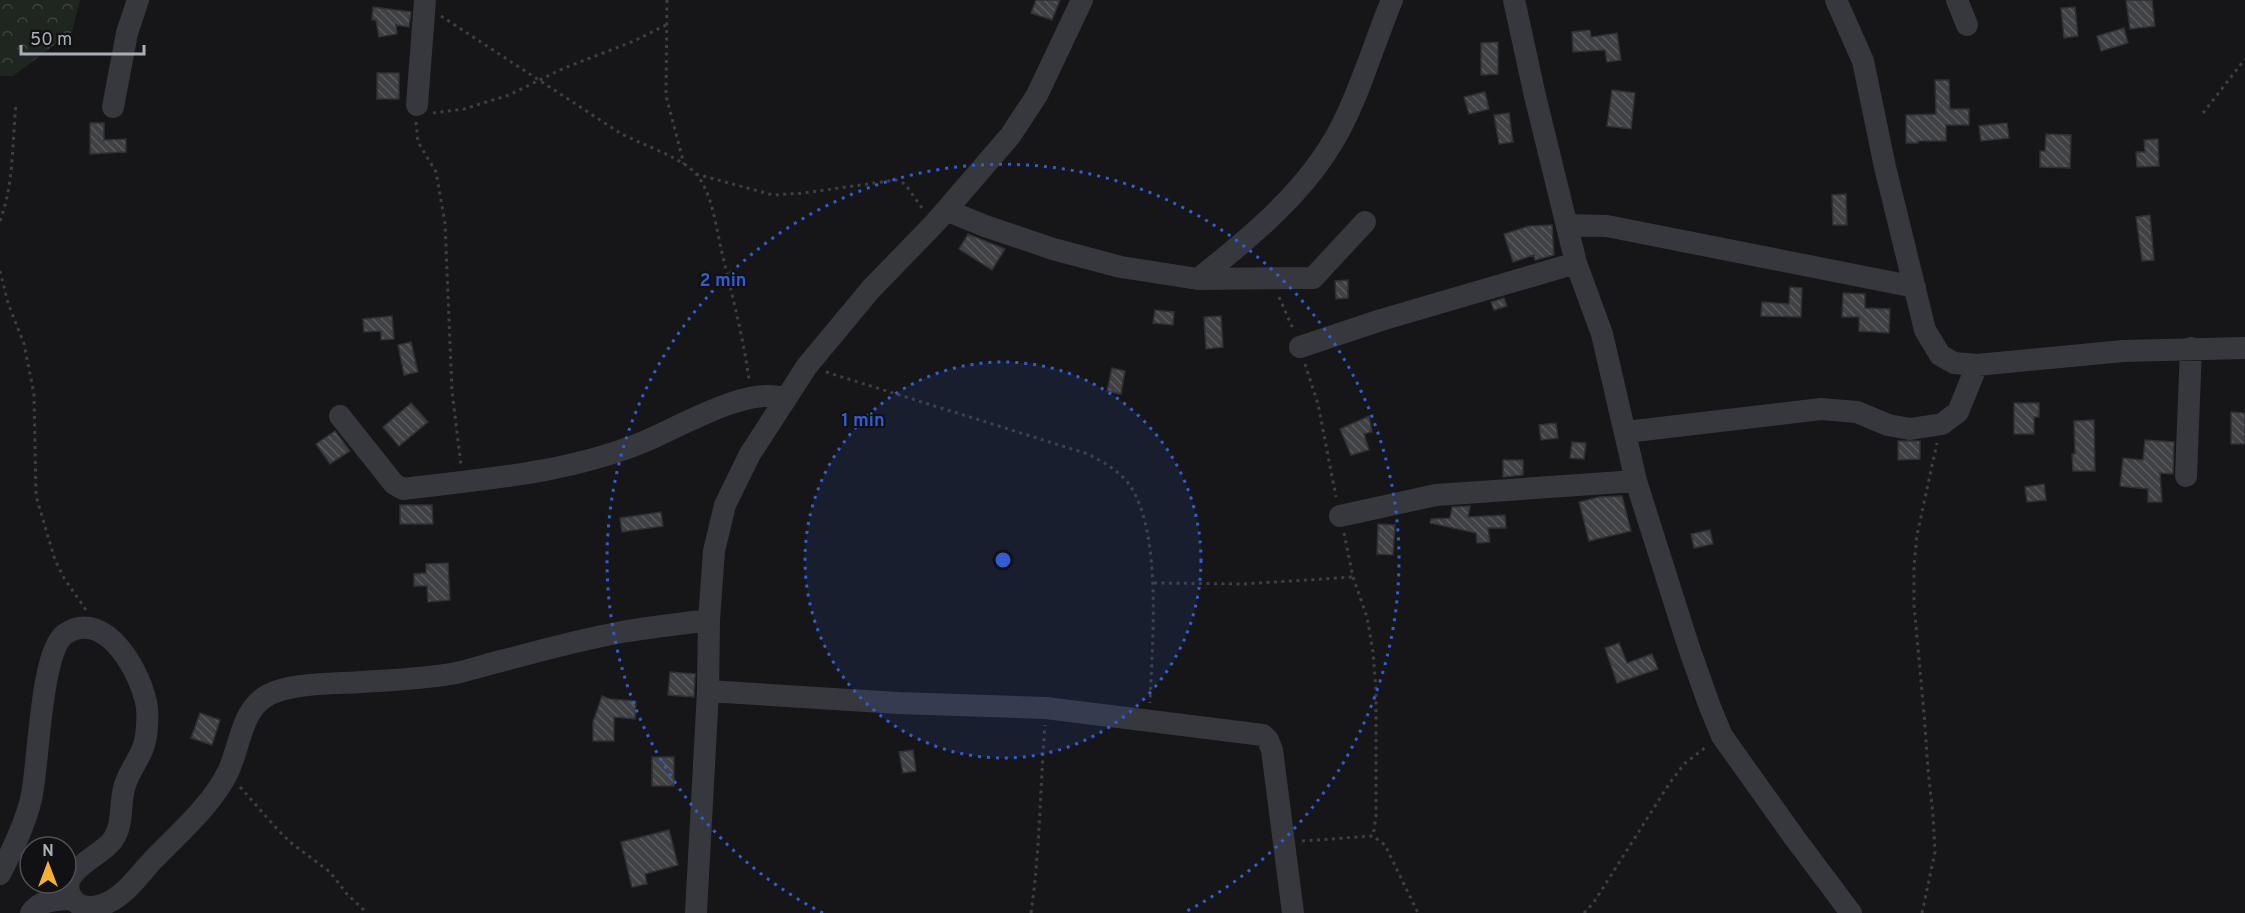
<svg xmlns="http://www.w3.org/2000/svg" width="2245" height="913" font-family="Overpass,sans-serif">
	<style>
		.forest { fill: url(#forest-crowns) }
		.building { fill: url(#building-back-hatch); stroke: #303034; stroke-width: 1.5 }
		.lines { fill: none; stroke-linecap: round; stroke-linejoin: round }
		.path { stroke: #3d3f44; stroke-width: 3; stroke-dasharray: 3 4.5; stroke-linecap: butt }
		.minor { stroke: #37383d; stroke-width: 22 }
		.ring { fill: none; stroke: #325cd3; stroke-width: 3; stroke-dasharray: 3 6 }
		.centre { fill: #325cd3; stroke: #111113; stroke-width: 3 }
		.ring-label { font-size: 18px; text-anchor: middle; font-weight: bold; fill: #325cd3; stroke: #111113; stroke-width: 4.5; stroke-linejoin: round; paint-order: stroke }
	</style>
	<defs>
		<pattern id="forest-crowns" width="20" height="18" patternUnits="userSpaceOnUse" patternTransform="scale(1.5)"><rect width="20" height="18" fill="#1e261f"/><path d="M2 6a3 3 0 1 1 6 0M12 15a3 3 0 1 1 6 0" fill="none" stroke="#3c433d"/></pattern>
		<pattern id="building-back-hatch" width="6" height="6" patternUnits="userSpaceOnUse" patternTransform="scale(1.5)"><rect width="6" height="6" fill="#404145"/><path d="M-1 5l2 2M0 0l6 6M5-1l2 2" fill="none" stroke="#595a5e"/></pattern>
	</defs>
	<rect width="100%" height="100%" fill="#161618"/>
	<path class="forest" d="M0 0H80L72 32 13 76H0Z"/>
	<path class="building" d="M1036 0H1060L1052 20 1031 13Z
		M2126 0H2152L2155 26 2130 29Z
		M373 7 411 12 409 27 396 25 397 34 379 37 376 20H372Z
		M2075 7 2078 36 2064 38 2061 8Z
		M2124 28 2128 43 2101 51 2097 36Z
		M1590 30 1591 37 1617 33 1621 60 1607 62 1605 50 1573 52 1572 32Z
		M1498 42V74L1481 75V43Z
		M377 73H399V99H377Z
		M1935 80H1949L1950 109H1969V125H1946V141H1918V143H1906V115L1936 114Z
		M1612 90 1635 93 1631 129 1607 126Z
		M1485 92 1489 109 1469 114 1464 97Z
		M1509 113 1513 142 1499 144 1494 115Z
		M90 123H104V140L126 139V152L90 154Z
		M2007 123 2009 138 1981 141 1979 126Z
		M2046 134 2071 135 2070 168 2040 167V151H2045Z
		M2158 139 2159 166 2137 167 2136 152H2145L2144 140Z
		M1846 194 1847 225H1833L1832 195Z
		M2150 215 2154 260 2142 261 2136 217Z
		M1552 225 1554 255 1535 260 1534 255 1513 262 1504 234 1529 226Z
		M968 234 1005 249 992 270 959 249Z
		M1348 280V298L1336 299 1335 281Z
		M1790 287 1802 288 1801 317 1761 316 1762 302 1789 304Z
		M1843 293 1865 294V308L1890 309 1889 333 1859 331V317H1842Z
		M1504 298 1507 306 1494 310 1491 302Z
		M1155 310 1174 312 1173 325 1153 323Z
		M392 316 394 339 381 340V331L364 332 363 319Z
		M1221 316 1223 347 1206 349 1204 317Z
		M411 342 418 372 404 375 398 345Z
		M1112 368 1125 371 1121 394 1107 391Z
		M411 403 428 422 399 446 383 427Z
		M2014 403H2039V417H2034V434H2014Z
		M2231 412 2245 413V444H2231Z
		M1369 416 1372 432 1364 434 1369 450 1351 455 1340 429Z
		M2094 420 2095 471H2073L2072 454H2075L2074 421Z
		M1556 423 1558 438 1541 440 1539 425Z
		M335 431 350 451 330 464 316 444Z
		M2145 440 2174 442 2173 474 2160 473 2162 502H2148V489L2120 486 2123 458 2143 460Z
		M1898 441H1920V459L1898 460Z
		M1572 442 1586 443 1584 459 1570 458Z
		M1503 460H1523V475L1503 477Z
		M2044 484 2046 500 2027 502 2025 487Z
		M1622 496 1631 531 1589 541 1579 502 1599 497Z
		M400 505H432L433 524H400Z
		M1470 506 1468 517 1505 515 1506 528H1488L1490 542 1477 543 1476 533 1430 523 1431 519 1450 518 1452 507Z
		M661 512 663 526 622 532 620 518Z
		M1378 524 1395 525 1393 555 1377 554Z
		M1710 530 1713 544 1694 548 1691 534Z
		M448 563 450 600 428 602 427 586H414V574L426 573V564Z
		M1619 643 1627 663 1652 654 1658 669 1617 683 1605 648Z
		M670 672 695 674 694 697 668 695Z
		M602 696 610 699 636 701 635 719 614 717V741H593V722Z
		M200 713 220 720 212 745 191 738Z
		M913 750 916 771 903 773 899 752Z
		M652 757H674V786H652Z
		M669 830 678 865 645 874 647 884 632 887 621 842Z"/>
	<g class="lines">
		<path class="path" d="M667 0 666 96 684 164
			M441 16 620 133C642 145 682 157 697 175 713 195 716 228 722 253 732 295 743 336 749 379
			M433 113 464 109 509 95 562 69 634 41 666 25
			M2203 113 2245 59
			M416 122 418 142 436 172 445 223 452 391 461 465
			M696 174 773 195 804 193 896 180 905 184 922 208
			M0 221C14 184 12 144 16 104
			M0 271 8 303 24 344 34 394 36 496 55 560 64 578 86 610
			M1279 297 1293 329
			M1305 364 1318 404 1336 497
			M826 372 1088 454C1103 462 1118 470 1129 484 1163 533 1152 644 1150 703
			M1344 533 1353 577 1367 617 1373 652 1376 690V816L1373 836
			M1154 583 1244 584 1353 577
			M240 787 278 830 290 842 330 872 347 894 367 913
			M1302 841 1373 836 1385 845 1418 913
			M1031 913C1040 851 1040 788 1045 725
			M1584 913 1594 902 1669 784 1684 764 1706 747
			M1922 913 1935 852 1933 815 1928 770 1924 713 1914 605V566L1917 535 1937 443"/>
		<path class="minor" d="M1514 0 1535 96 1576 263 1602 334 1636 481 1689 648 1710 707 1722 736 1794 837 1851 913
			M1836 0 1863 61 1885 167 1925 330 1940 355 1954 363 1977 365 2123 351 2245 348
			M1957 0 1967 25
			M417 105 425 0
			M113 107 127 33 138 0
			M946 210 985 226 1053 249 1121 267 1198 279 1313 278 1365 222
			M1568 225 1607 226 1915 287
			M1198 279C1251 237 1307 191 1339 131 1361 90 1374 43 1392 0
			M1300 347 1381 320 1576 263
			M340 416 394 484 403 489C485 479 571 473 648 440 681 426 752 384 785 399
			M1626 432 1821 409 1857 412 1888 425 1910 429 1942 424 1958 412 1977 365
			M2186 476 2191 348
			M1340 516 1436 495 1636 481
			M708 691 898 703 1046 708 1263 735 1268 740 1272 750 1293 913
			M0 874C12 851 25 825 31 799 39 766 40 652 65 634 106 606 143 676 147 708 148 720 147 737 143 748 138 761 129 772 125 785 119 802 124 822 114 838 104 856 54 871 72 898 76 904 83 907 90 907 95 907 104 905 109 902 127 893 140 874 153 860 179 833 211 806 228 772 239 749 241 715 262 699 284 682 334 684 362 682 393 680 425 679 456 673 474 669 491 663 509 659 546 649 584 639 622 632 651 627 680 624 709 620
			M31 913C40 899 58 900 73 899
			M696 913 708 691 709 620 714 551 725 505 750 454 807 366 871 289 935 223 1010 136 1037 95 1082 0"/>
	</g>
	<circle cx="1003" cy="560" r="198" fill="#325cd3" fill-opacity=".12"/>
	<g class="ring">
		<circle cx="1003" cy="560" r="198"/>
		<path d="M823 913A396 396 0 1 1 1183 913"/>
	</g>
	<circle cx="1003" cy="560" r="9" class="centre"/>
	<g class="ring-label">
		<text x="723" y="286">2 min</text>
		<text x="863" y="426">1 min</text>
	</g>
	<g transform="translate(48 865)"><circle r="28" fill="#111113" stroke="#4d4f55" stroke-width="1.5"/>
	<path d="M0-4.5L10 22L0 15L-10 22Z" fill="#f2b134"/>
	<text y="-9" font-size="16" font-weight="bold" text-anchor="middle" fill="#a8adb8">N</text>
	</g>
	<path d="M21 45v9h123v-9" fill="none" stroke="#a8adb8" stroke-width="3"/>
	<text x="30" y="45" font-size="18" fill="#a8adb8" stroke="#111113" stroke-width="4.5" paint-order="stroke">50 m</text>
</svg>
